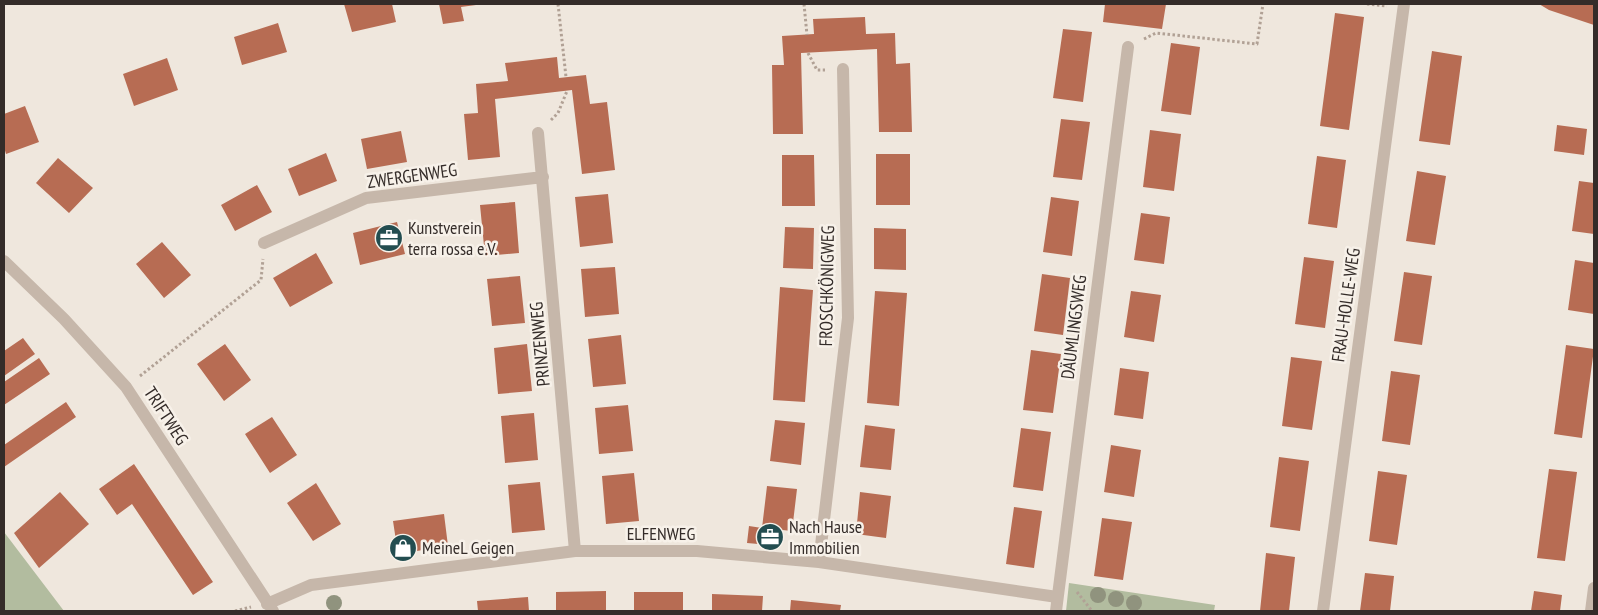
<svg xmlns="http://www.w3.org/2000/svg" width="1598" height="615" font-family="'PT Sans Narrow',sans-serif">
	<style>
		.green { fill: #b2bc9f }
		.building { fill: #b76c53 }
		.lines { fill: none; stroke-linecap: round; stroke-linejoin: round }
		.path { stroke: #b1a195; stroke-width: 3; stroke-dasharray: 2.5 2.5; stroke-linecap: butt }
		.minor { stroke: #c6b7aa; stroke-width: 12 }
		.tree { fill: #90937e }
		.labels { text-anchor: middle; stroke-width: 5; stroke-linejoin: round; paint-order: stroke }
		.street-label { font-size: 18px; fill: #342c29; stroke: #f7f1e9 }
		.poi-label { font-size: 18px; fill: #342c29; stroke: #f7f1e9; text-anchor: start }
	</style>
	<rect width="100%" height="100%" fill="#efe7dd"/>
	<path class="green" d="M4 532 64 611H4Z
		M1069 583 1215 605 1214 611H1066Z"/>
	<path class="building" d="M344 4H392L396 22 352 32Z
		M439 4H476V5L461 7 464 21 443 24Z
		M1105 4H1166L1162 29 1103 22Z
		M1539 4H1594V25L1549 10Z
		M1335 13 1364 17 1349 130 1320 126Z
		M865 17 866 34 895 33 896 64 910 63 912 132H879L877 49 801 53 803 134H773L772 65H784L782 36 814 34 813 19Z
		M278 23 287 52 242 65 234 37Z
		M1063 29 1092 32 1083 102 1053 98Z
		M1171 43 1200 47 1191 115 1161 111Z
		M1432 51 1462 56 1450 145 1419 141Z
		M557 57 559 78 586 75 590 104 607 102 615 170 582 174 572 90 495 99 500 157 468 160 464 114 478 113 476 84 508 81 505 63Z
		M167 58 178 90 134 106 123 74Z
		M25 106 39 142 6 154 4 147V114Z
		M1061 119 1090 122 1082 180 1053 177Z
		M1557 125 1587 129 1584 155 1554 151Z
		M1150 130 1181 134 1174 191 1143 187Z
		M401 131 407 162 367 169 361 139Z
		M326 153 337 181 299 196 288 169Z
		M876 154H910V205H876Z
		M782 155H814L815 206H782Z
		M1317 156 1346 160 1337 228 1308 224Z
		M58 158 93 188 69 213 36 183Z
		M1417 171 1446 176 1435 245 1406 241Z
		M1579 181 1594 183V234L1572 231Z
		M257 185 272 212 235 231 221 205Z
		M608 194 613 243 580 247 575 197Z
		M1051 197 1079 201 1072 256 1043 252Z
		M515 202 519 253 485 256 480 205Z
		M1141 213 1170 217 1164 264 1134 260Z
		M397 222 405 254 360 265 353 233Z
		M785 227 814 228 813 269 783 268Z
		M874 228 906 229V270L874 269Z
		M162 242 191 275 164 298 136 264Z
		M316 253 333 283 290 307 273 278Z
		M1304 257 1334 261 1325 328 1295 324Z
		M1575 260 1594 263V314L1568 310Z
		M615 267 619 314 585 317 581 269Z
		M1404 272 1432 276 1422 345 1394 341Z
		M1042 274 1070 278 1063 335 1034 331Z
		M520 276 525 323 492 326 487 279Z
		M780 287 813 290 805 402 773 400Z
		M875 291 907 293 899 406 867 403Z
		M1131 291 1161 295 1154 342 1124 337Z
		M621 335 626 384 593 387 588 339Z
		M23 338 35 354 4 376V351Z
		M225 344 251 380 224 401 197 364Z
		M527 344 532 391 498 394 494 348Z
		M1566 345 1594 349 1582 438 1554 434Z
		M1031 350 1061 354 1053 413 1023 410Z
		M1291 357 1322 361 1312 430 1282 426Z
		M39 358 50 374 4 405V382Z
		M1120 368 1149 372 1143 419 1114 415Z
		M1391 371 1420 375 1410 445 1382 441Z
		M66 402 76 417 4 467V445Z
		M628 405 633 451 599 454 595 408Z
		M534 413 538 460 505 463 501 416Z
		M272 417 297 455 270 473 245 434Z
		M775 420 805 423 801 465 770 461Z
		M865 425 895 429 891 470 860 467Z
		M1021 428 1051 432 1043 491 1013 487Z
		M1111 445 1141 450 1134 497 1104 492Z
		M1279 457 1309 461 1300 531 1270 527Z
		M134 464 213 582 193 595 132 504 117 515 99 489Z
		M1549 469 1577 472 1565 561 1537 558Z
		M1378 471 1407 475 1397 545 1369 541Z
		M634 473 639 521 606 524 602 476Z
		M540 482 545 530 512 533 508 485Z
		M316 483 341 524 313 541 287 503Z
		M767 486 797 489 792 531 773 529 771 545 747 543 749 526 762 528Z
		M60 492 89 524 39 568 14 533Z
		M860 492 891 496 886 538 856 534Z
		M1014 507 1042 511 1034 568 1006 564Z
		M444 514 448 546 398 554 393 521Z
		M1102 518 1132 522 1123 580 1094 576Z
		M1266 553 1295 557 1289 611H1260Z
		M1365 573 1394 576 1390 611H1360Z
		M606 591V611H556V592Z
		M1534 591 1562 595 1560 611H1531Z
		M634 592H683V611H634Z
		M712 594 763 596 762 611H712Z
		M528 597 529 611H478L477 601Z
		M791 600 841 605 840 611H790Z"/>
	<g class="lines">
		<path class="path" d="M558 4 566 77
			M804 4 807 35
			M1367 4 1387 6
			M1144 39 1156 33 1257 44 1263 4
			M808 53 817 70H825
			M551 120 558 113 567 91
			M140 376 261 280 263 259
			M1077 592 1092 611
			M235 611 251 607"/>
		<path class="minor" d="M538 133 575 551
			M264 243 366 198 543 177
			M4 261 64 319 126 387 273 611
			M819 562 848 318 843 69
			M267 604 311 585 575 551H697L819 562 1057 597
			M1056 611 1128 47
			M1323 611 1404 4
			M1591 611 1594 588"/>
	</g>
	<g class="tree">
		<circle cx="1098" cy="595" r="8"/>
		<circle cx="1116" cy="599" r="8"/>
		<circle cx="334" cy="603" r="8"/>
		<circle cx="1134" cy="603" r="8"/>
	</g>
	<defs>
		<g id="office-disc" transform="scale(1.4375)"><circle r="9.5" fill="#234d50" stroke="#f7f1e9"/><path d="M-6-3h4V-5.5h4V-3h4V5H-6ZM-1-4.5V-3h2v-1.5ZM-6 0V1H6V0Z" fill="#fff"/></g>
		<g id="shop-disc" transform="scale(1.4375)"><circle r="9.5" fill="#234d50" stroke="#f7f1e9"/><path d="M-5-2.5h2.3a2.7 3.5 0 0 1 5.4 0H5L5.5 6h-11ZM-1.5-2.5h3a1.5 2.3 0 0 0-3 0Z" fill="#fff"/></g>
	</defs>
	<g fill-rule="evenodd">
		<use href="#office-disc" x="389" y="238"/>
		<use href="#office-disc" x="770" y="537"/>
		<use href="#shop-disc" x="403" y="548"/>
	</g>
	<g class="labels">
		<g class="street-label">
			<text transform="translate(412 176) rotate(-8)" y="6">ZWERGENWEG</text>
			<text transform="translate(827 286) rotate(-89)" y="6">FROSCHKÖNIGWEG</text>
			<text transform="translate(1346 305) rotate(-82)" y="6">FRAU-HOLLE-WEG</text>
			<text transform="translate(1074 327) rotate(-83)" y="6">DÄUMLINGSWEG</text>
			<text transform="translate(540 344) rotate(-95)" y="6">PRINZENWEG</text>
			<text transform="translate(166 416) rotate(57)" y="6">TRIFTWEG</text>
			<text x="661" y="540">ELFENWEG</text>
		</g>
		<g class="poi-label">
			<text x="408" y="234">Kunstverein<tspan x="408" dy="21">terra rossa e.V.</tspan></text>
			<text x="789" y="533">Nach Hause<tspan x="789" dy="21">Immobilien</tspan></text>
			<text x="422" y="554">MeineL Geigen</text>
		</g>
	</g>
	<rect width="1598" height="615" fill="none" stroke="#342c29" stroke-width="10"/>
</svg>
